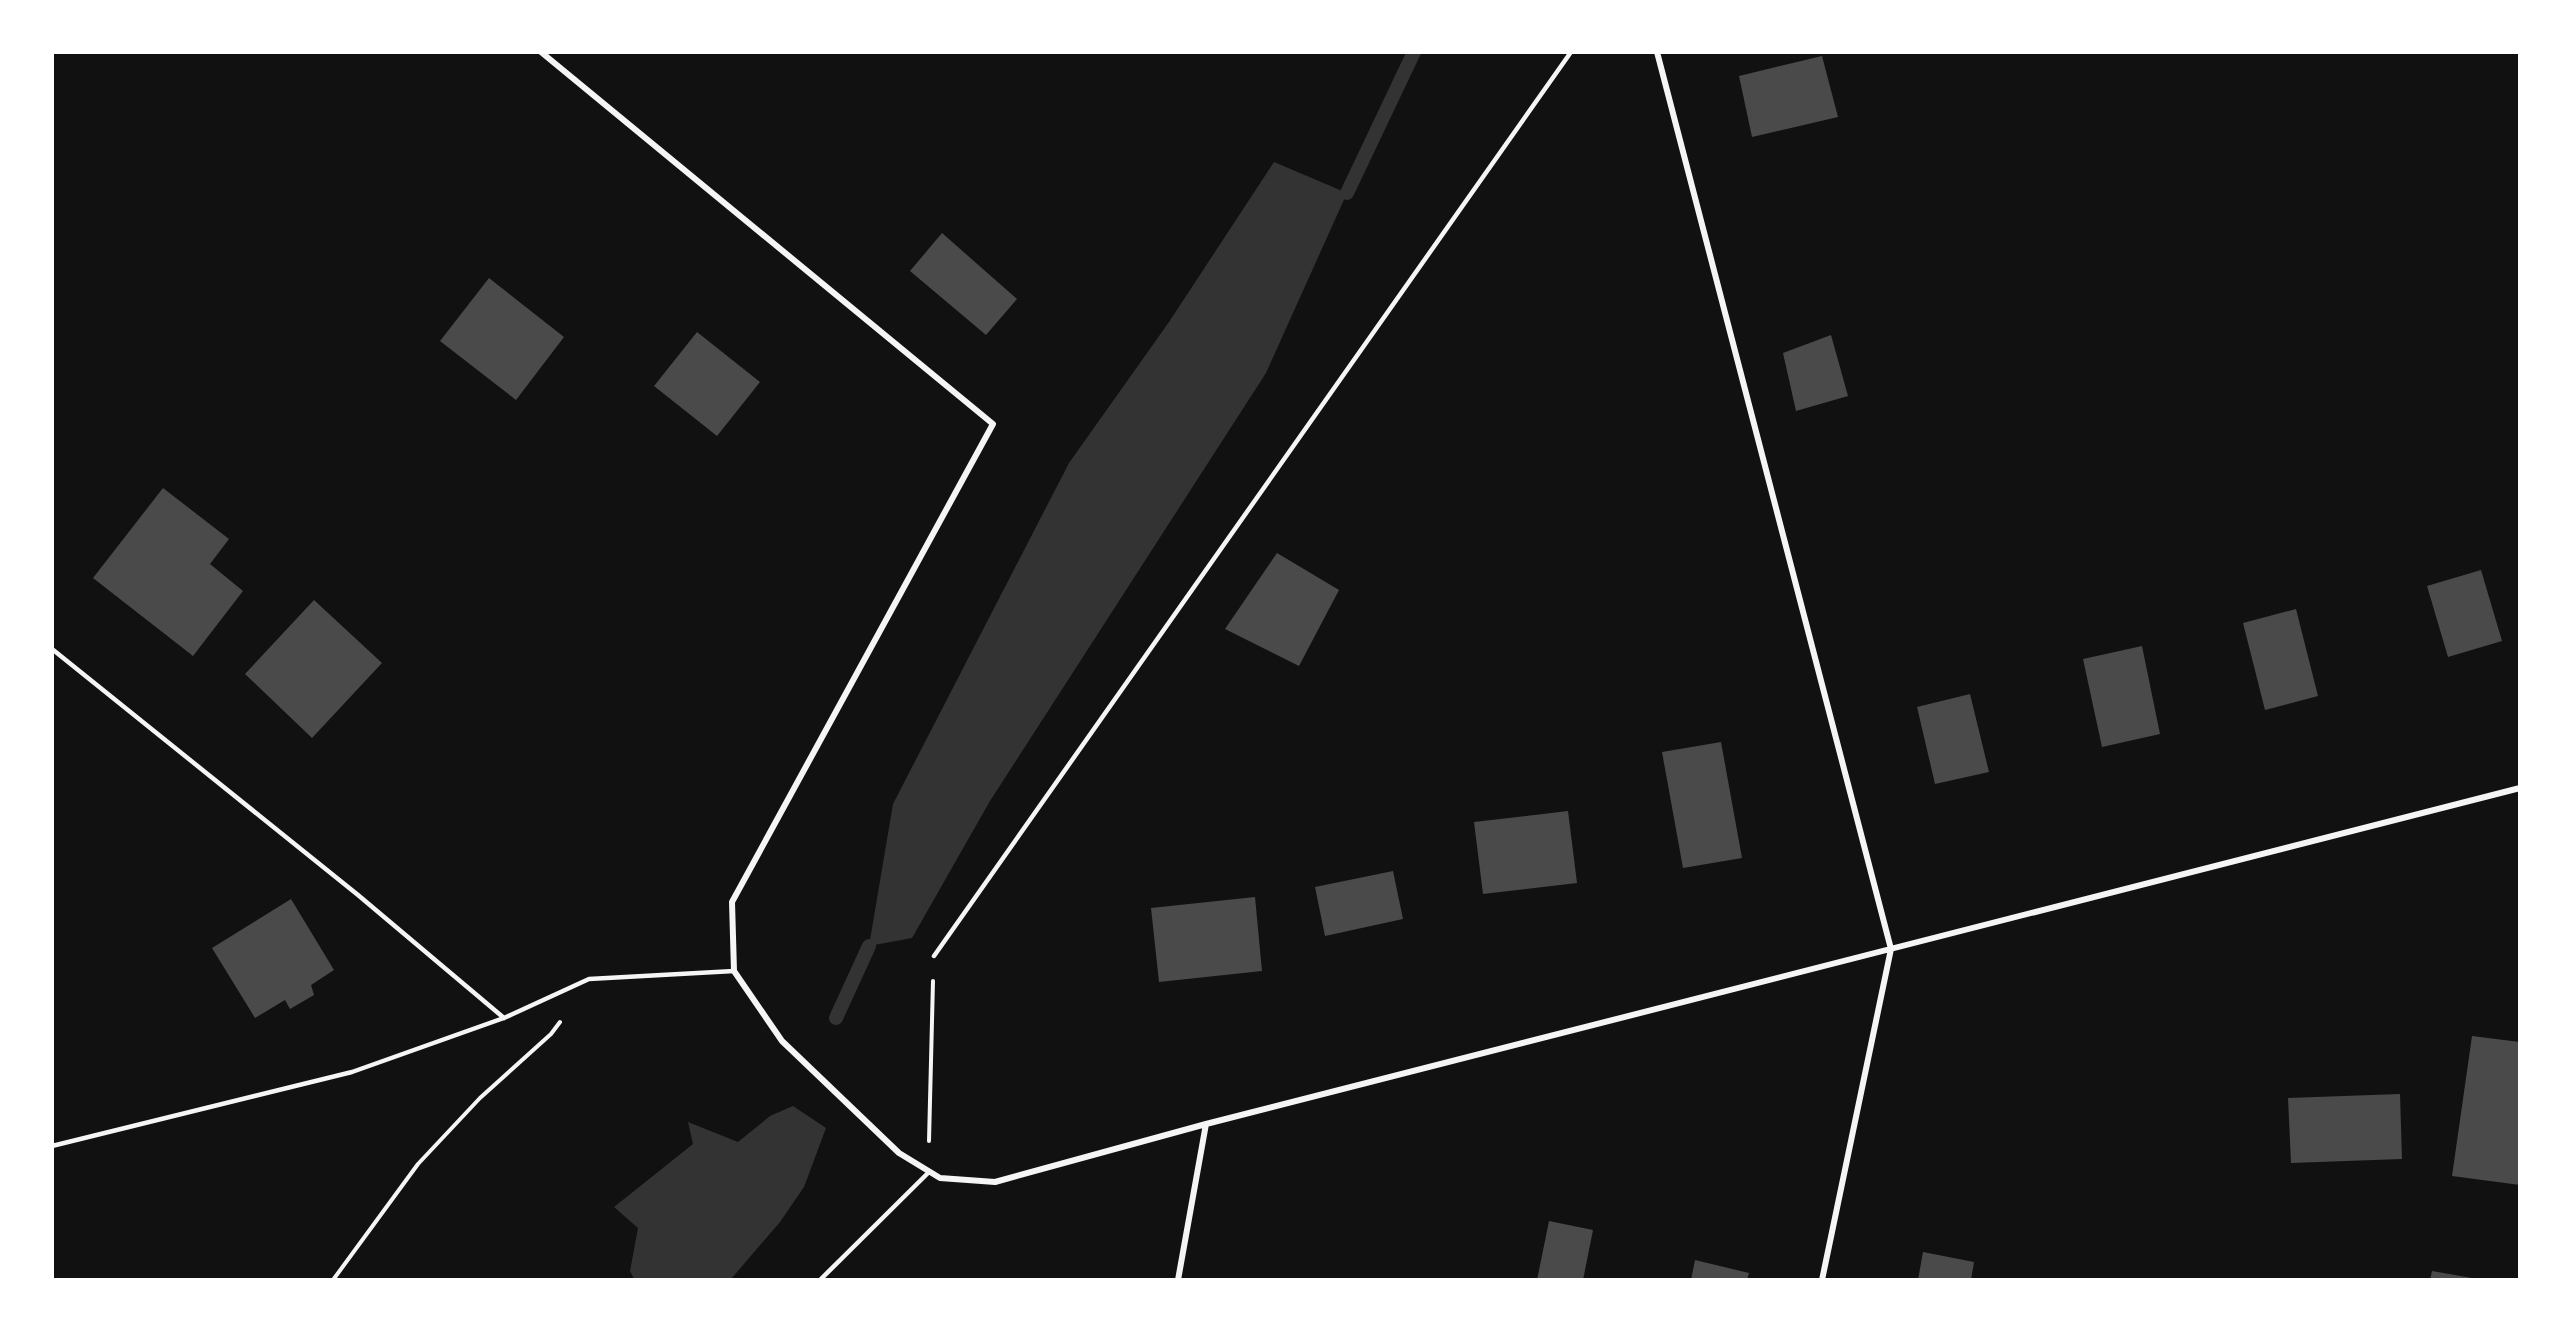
<svg xmlns="http://www.w3.org/2000/svg" width="2572" height="1332" font-family="Roboto,sans-serif">
	<style>
		.water { fill: #333 }
		.lines { fill: none; stroke-linecap: round; stroke-linejoin: round }
		.stream { stroke: #333; stroke-width: 14 }
		.building { fill: #4a4a4a }
		.path { stroke: #f5f5f5; stroke-width: 4 }
		.service { stroke: #f5f5f5; stroke-width: 4.5 }
		.minor { stroke: #f5f5f5; stroke-width: 6 }
	</style>
	<rect width="100%" height="100%" fill="#111"/>
	<path class="water" d="M1274 162 1347 193 1266 373 990 801 912 938 869 946 893 804 1069 463 1169 322Z
		M793 1106 826 1128 804 1187 780 1222 731 1279H634L630 1271 638 1228 614 1207 693 1144 688 1122 738 1142 770 1116Z"/>
	<g class="lines">
		<path class="stream" d="M1347 193 1414 52
			M836 1018 869 946"/>
	</g>
	<path class="building" d="M1822 56 1838 117 1752 137 1739 76Z
		M942 233 1017 299 986 335 910 271Z
		M489 278 564 337 516 400 440 341Z
		M697 332 760 382 717 436 654 386Z
		M1831 335 1848 396 1796 411 1783 353Z
		M163 488 229 539 210 564 243 591 193 656 93 578Z
		M1277 553 1339 590 1299 666 1225 629Z
		M2481 570 2502 641 2448 657 2427 586Z
		M314 600 382 663 312 738 245 674Z
		M2296 609 2318 696 2265 710 2243 623Z
		M2142 646 2160 734 2102 747 2083 659Z
		M1970 694 1989 772 1935 784 1917 707Z
		M1721 742 1742 858 1683 868 1662 752Z
		M1568 811 1577 883 1483 894 1474 822Z
		M1393 871 1403 919 1325 936 1315 887Z
		M1255 897 1262 971 1159 982 1151 908Z
		M291 899 334 970 311 985 314 995 290 1009 285 1000 255 1018 212 948Z
		M2472 1036 2520 1042V1185L2452 1176Z
		M2400 1094 2402 1159 2291 1163 2288 1098Z
		M1549 1221 1593 1230 1583 1280H1537Z
		M1923 1252 1974 1262 1971 1280H1918Z
		M1695 1260 1749 1273 1747 1280H1691Z
		M2432 1271 2472 1278V1280H2430Z"/>
	<g class="lines">
		<path class="path" d="M929 1141 933 981
			M333 1280 418 1164 480 1098 551 1034 560 1022"/>
		<path class="service" d="M52 649 358 895 504 1018
			M934 956 1571 52
			M52 1146 352 1072 504 1018 589 979 734 971
			M820 1280 929 1172"/>
		<path class="minor" d="M541 52 993 424 732 902 734 971 782 1041 899 1153 940 1178 995 1182 1206 1124 2520 788
			M1657 52 1891 949 1822 1280
			M1178 1280 1206 1124"/>
	</g>
	<rect width="2572" height="1332" fill="none" stroke="#ffffff" stroke-width="108"/>
</svg>
